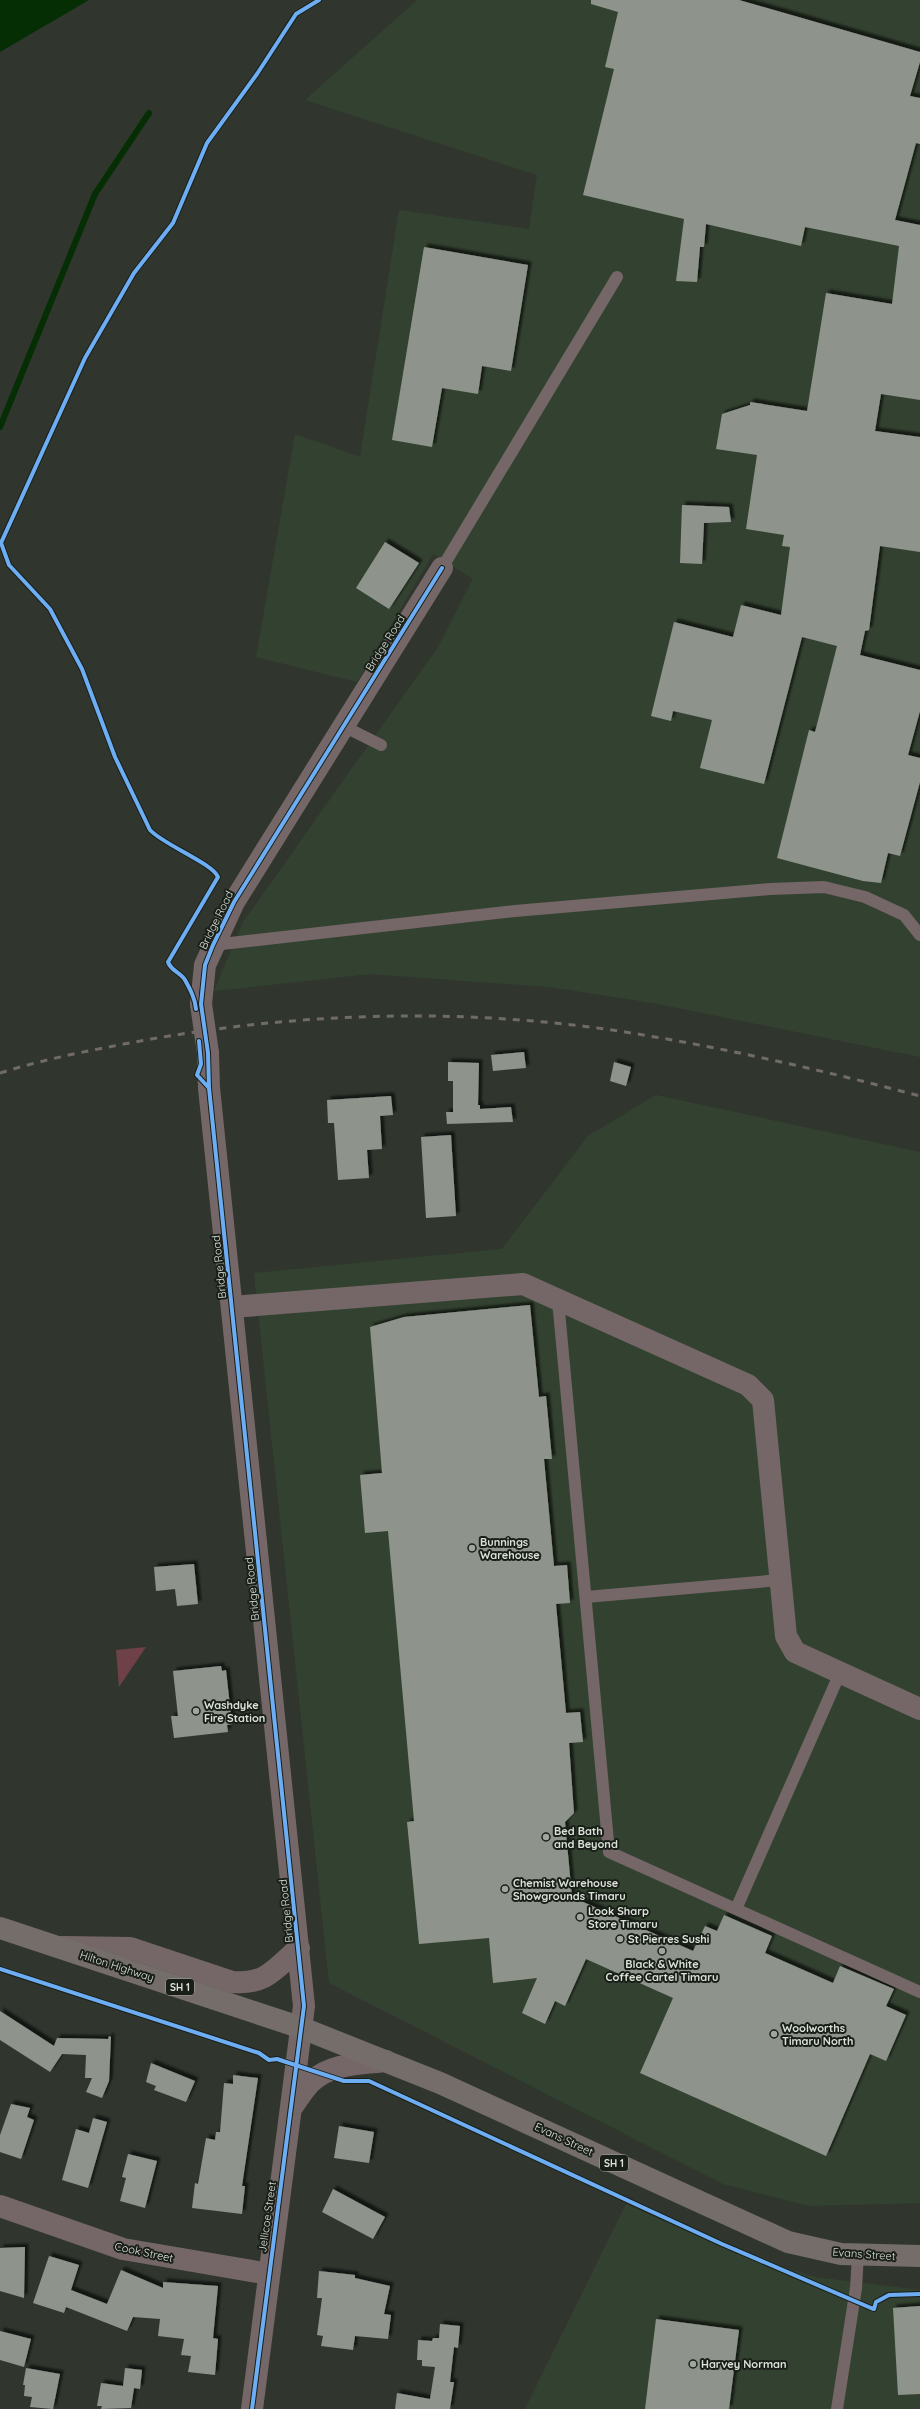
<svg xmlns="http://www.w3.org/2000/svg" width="920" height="2409" font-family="Quicksand,sans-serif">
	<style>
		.built { fill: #334230 }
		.green { fill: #6e4047 }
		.water { fill: #052e04 }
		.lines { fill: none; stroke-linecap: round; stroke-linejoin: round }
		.stream { stroke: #052e04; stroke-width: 6 }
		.building { fill: #8e948c; filter: url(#shadow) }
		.lane { stroke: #756767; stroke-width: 12 }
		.street { stroke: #756767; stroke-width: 22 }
		.highway { stroke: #746d6a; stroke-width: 22 }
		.rail { stroke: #706b68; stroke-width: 3; stroke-dasharray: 7 7; stroke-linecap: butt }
		.street-bridge { stroke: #756767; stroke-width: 22 }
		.cycleway-casing { stroke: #191f18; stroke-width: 6 }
		.cycleway { stroke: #6dadf4; stroke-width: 4 }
		.poi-dot { fill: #9fa69d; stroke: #191f18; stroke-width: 1.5 }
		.labels { text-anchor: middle; stroke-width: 4; stroke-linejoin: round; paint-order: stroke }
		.shield { fill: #191f18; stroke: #a1a89f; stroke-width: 1 }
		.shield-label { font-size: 10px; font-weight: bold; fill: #dbe3d9 }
		.street-label { font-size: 11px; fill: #dbe3d9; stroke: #191f18 }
		.poi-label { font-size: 11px; font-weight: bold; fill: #dbe3d9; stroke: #191f18; text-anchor: start }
	</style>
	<defs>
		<filter id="shadow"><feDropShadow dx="3.5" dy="-3.5" stdDeviation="1" flood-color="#0009"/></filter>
	</defs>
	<rect width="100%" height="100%" fill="#30362e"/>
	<path class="built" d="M417 0H920V1057L653 1003 549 987 370 974 214 991 243 922 438 647 473 579 433 554 357 682 256 657 295 434 360 457 399 210 529 229 537 175 305 100Z
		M656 1095 920 1152V2203L809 2206 723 2184 329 1983 254 1273 502 1249 588 1136Z
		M626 2204 740 2255 815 2277 920 2290V2409H525Z"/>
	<path class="green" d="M146 1647 119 1687 116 1650Z"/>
	<path class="water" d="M0 0H89L0 52Z"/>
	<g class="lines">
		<path class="stream" d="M0 427 95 194 149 113"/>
	</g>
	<path class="building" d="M591 0H739L920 52V62L910 96 920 98V144L916 143 895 220 920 225V400L881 394 875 431 920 437V552L880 546 869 630 865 631 860 655 920 670V711L908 755 920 758V782L900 856 888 853 881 883 863 881 777 858 809 730 815 732 837 646 802 637 764 784 700 768 712 720 673 711 671 721 651 716 674 622 733 637 741 605 781 615 790 547 782 546 784 535 746 529 757 455 716 449 722 414 750 405V402L807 411 826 293 892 304 899 246 805 227 801 246 706 224 704 247H700L697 282 676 281 684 219 583 195 614 69 605 67 618 12 591 4Z
		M424 247 528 265 511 371 482 366 478 394 442 388 432 447 392 440Z
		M682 505 729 507 731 522 704 523 702 564 680 563Z
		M385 542 419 563 389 609 356 588Z
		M524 1052 526 1068 493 1071 491 1055Z
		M448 1062 479 1063 478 1105H480V1109L511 1107 513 1122 447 1124 446 1112H453V1081H448Z
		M614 1062 631 1067 626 1086 610 1081Z
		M391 1096 393 1115 380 1116 382 1149 367 1150 369 1178 338 1180 334 1123H328L327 1100Z
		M451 1135 456 1216 426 1218 421 1137Z
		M530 1305 539 1397 546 1396 552 1459H544L554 1566 567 1565 570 1603 556 1604 566 1713 580 1712 583 1742 569 1743 574 1813 565 1822 572 1897 693 1951 705 1926 717 1931 724 1915 772 1936 765 1953 833 1983 840 1966 894 1989 886 2006 906 2015 886 2061 870 2054 826 2156 640 2073 673 1998 586 1959 565 2006 555 2001 545 2024 522 2013 537 1978 493 1983 489 1938 419 1944 407 1822 414 1821 388 1531 365 1533 360 1475 382 1473 370 1327 404 1317Z
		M194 1564 198 1604 177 1606 175 1589 156 1591 154 1567Z
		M221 1666 222 1671 226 1670 232 1724 227 1725 228 1732 174 1738 171 1716H178L173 1671Z
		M0 2011 54 2046 57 2038 108 2039 109 2036 111 2037 109 2081 102 2098 86 2092 92 2078H85L86 2055 62 2054 50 2072 0 2040Z
		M151 2063 195 2081 186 2102 154 2090 156 2086 146 2082Z
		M233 2075 258 2078 242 2186H245L242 2214 192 2208 195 2183 198 2184 206 2138 215 2140 216 2132H220L224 2083 233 2084Z
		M11 2104 30 2108 27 2117 34 2120 21 2159 0 2152V2135Z
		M93 2118 107 2122 88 2188 62 2180 76 2129 89 2133Z
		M339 2126 374 2132 369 2163 334 2158Z
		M128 2154 157 2161 145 2208 120 2201 126 2178 122 2177Z
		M333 2189 385 2217 373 2239 322 2212Z
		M25 2247 24 2298 0 2291V2248Z
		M49 2256 79 2265 71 2290 107 2304 121 2270 163 2288V2282L218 2286 213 2338 218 2339 215 2375 188 2372 191 2356 181 2355 184 2339 158 2336 160 2319 133 2317 127 2331 66 2307 64 2313 33 2303Z
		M319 2271 355 2275V2278L390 2286 384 2314 391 2315 388 2339 355 2336 353 2350 321 2346 323 2336 317 2335 322 2298H317Z
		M920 2306V2394L898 2395 893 2308Z
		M656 2319 739 2330 729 2409H645Z
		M440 2324 460 2326 458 2348 454 2347 450 2382H454L450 2409H395L397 2393 430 2399 435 2367 422 2366V2360H417L418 2340 432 2341 433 2338H439Z
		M0 2331 31 2339 24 2367 0 2360Z
		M26 2368 60 2374 53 2409 30 2407 32 2397 24 2396 25 2385H23Z
		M125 2368 142 2370 140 2389 134 2388 131 2408 101 2409 102 2406H97L101 2383 123 2386Z"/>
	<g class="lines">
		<path class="lane" d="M442 568 617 277
			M343 726 381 745
			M213 945 515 911 770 889 824 887 865 897 904 915 920 935
			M558 1300 609 1852 920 1992
			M586 1597 780 1580
			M736 1909 840 1673
			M837 2409 856 2288 858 2255"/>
		<path class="street" d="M201 1004 205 965 234 902 442 568
			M208 1053 209 1088 304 2006 252 2409
			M232 1307 523 1284 748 1385 763 1400 786 1636 795 1652 920 1709
			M62 1947 130 1948 232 1982C266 1985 275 1969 299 1948
			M292 2107C298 2099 304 2089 311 2082 331 2063 361 2064 386 2061
			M0 2206 123 2249 269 2274"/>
		<path class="highway" d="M0 1928 302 2028 440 2083 788 2242 841 2254 920 2256"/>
		<path class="rail" d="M0 1073C48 1058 97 1049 146 1040 314 1010 487 1007 655 1037 743 1052 833 1073 920 1096"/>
		<path class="street-bridge" d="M201 1004 208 1053"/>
		<g class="cycleway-casing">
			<path id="cycleway" d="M196 1009C195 998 190 989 185 980 180 972 171 971 168 962L218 877C212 863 164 845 150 830L115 757 82 669 50 609 9 565 1 543 85 358 134 273 173 223 207 143 257 74 296 14 319 0
				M199 1041 201 1064 197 1075 209 1088
				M0 1969 259 2053 269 2060 277 2059 344 2081H369L722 2244 871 2308 874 2309 876 2302 889 2295 920 2294
				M252 2409 304 2006 209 1088 208 1053 201 1004 205 965 213 945 234 902 442 568"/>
		</g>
		<use href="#cycleway" class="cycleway"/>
	</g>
	<g class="poi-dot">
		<circle cx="472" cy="1548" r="4"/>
		<circle cx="196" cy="1711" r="4"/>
		<circle cx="546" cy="1837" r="4"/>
		<circle cx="505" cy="1889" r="4"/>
		<circle cx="580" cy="1917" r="4"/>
		<circle cx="620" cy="1939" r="4"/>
		<circle cx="662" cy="1951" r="4"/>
		<circle cx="774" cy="2034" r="4"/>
		<circle cx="693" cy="2364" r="4"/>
	</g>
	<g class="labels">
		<g class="shield">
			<rect x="166" y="1979" width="28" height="16" rx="3"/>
			<rect x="600" y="2155" width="28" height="16" rx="3"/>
		</g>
		<g class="shield-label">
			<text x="180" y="1991">SH 1</text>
			<text x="614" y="2167">SH 1</text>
		</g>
		<g class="street-label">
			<text transform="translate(385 643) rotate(-58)" y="4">Bridge Road</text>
			<text transform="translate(216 920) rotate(-64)" y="4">Bridge Road</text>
			<text transform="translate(219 1267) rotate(-96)" y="4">Bridge Road</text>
			<text transform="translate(252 1589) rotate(-96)" y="4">Bridge Road</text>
			<text transform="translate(286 1911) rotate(-96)" y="4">Bridge Road</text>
			<text transform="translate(117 1966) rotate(18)" y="4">Hilton Highway</text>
			<text transform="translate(564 2139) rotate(25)" y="4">Evans Street</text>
			<text transform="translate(267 2217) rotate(-82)" y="4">Jellicoe Street</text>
			<text transform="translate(144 2252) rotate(12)" y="4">Cook Street</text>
			<text transform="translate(864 2254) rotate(4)" y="4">Evans Street</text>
		</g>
		<g class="poi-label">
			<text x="480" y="1546">Bunnings<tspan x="480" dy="13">Warehouse</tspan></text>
			<text x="204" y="1709">Washdyke<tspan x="204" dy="13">Fire Station</tspan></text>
			<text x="554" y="1835">Bed Bath<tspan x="554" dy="13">and Beyond</tspan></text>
			<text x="513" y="1887">Chemist Warehouse<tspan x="513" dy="13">Showgrounds Timaru</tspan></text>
			<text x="588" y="1915">Look Sharp<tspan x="588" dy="13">Store Timaru</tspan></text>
			<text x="628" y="1943">St Pierres Sushi</text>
			<text x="662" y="1968" text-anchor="middle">Black &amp; White<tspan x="662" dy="13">Coffee Cartel Timaru</tspan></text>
			<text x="782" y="2032">Woolworths<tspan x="782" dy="13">Timaru North</tspan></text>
			<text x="701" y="2368">Harvey Norman</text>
		</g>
	</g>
</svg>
